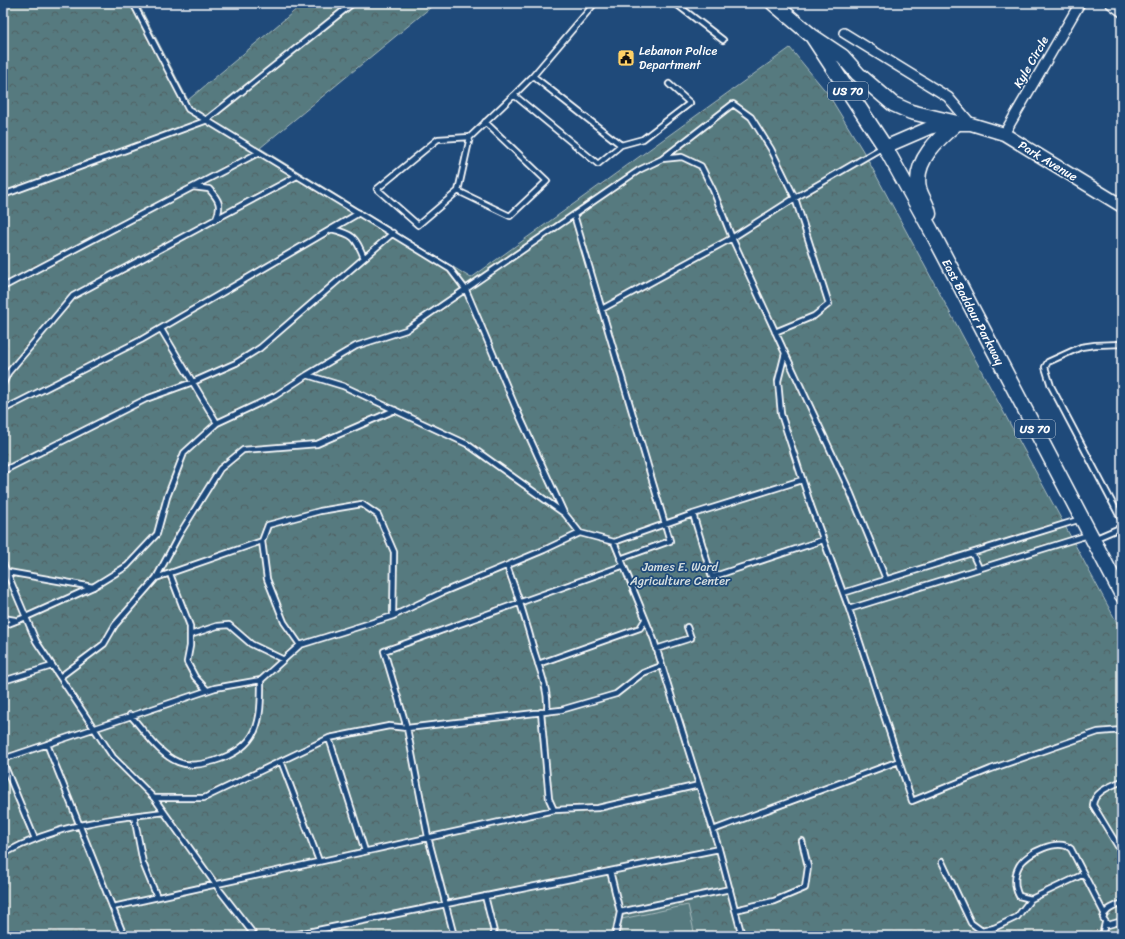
<svg xmlns="http://www.w3.org/2000/svg" width="1125" height="939" font-family="Sriracha,sans-serif">
	<style>
		.park { fill: url(#park-crowns); stroke: #aabcbf }
		.pitch { fill: #567a7f; stroke: #aabcbf }
		.lines { fill: none; stroke-linecap: round; stroke-linejoin: round }
		.lane-casing { stroke: #fff; stroke-width: 8 }
		.street-casing { stroke: #fff; stroke-width: 12 }
		.secondary-casing { stroke: #fff; stroke-width: 15 }
		.primary-casing { stroke: #fff; stroke-width: 17 }
		.lane { stroke: #1f4a7a; stroke-width: 4.5 }
		.street { stroke: #1f4a7a; stroke-width: 9 }
		.secondary { stroke: #1f4a7a; stroke-width: 12 }
		.primary { stroke: #1f4a7a; stroke-width: 14 }
		.labels { text-anchor: middle; stroke-width: 3.5; stroke-linejoin: round; paint-order: stroke }
		.shield { fill: #1f4a7a; stroke: #bcc9d7; stroke-width: 1 }
		.shield-label { font-size: 11px; font-weight: bold; fill: #fff }
		.poi-label { font-size: 12px; fill: #fff; stroke: #1f4a7a; text-anchor: start }
		.street-label { font-size: 12px; fill: #fff; stroke: #1f4a7a }
		.park-label { font-size: 12px; fill: #d5dedf; stroke: #1f4a7a }
	</style>
	<defs>
		<pattern id="park-crowns" width="20" height="18" patternUnits="userSpaceOnUse"><rect width="20" height="18" fill="#567a7f"/><path d="M2 6a3 3 0 1 1 6 0M12 15a3 3 0 1 1 6 0" fill="none" stroke="#506163"/></pattern>
	</defs>
	<rect width="100%" height="100%" fill="#1f4a7a"/>
	<filter id="ink" filterUnits="userSpaceOnUse"><feTurbulence type="fractalNoise" baseFrequency=".025" numOctaves="2"/><feDisplacementMap in="SourceGraphic" scale="8" xChannelSelector="R" yChannelSelector="G"/><feConvolveMatrix kernelMatrix="1 2 1 2 8 2 1 2 1" color-interpolation-filters="sRGB"/></filter>
	<g filter="url(#ink)">
		<path class="park" d="M3 3H138L188 100 304 3H436L260 148 471 278 790 48 828 94 863 151 1122 632V936H3Z"/>
		<path class="pitch" d="M688 905 695 936H623L617 920Z"/>
		<g class="lines">
			<g class="lane-casing">
				<path id="lane" d="M133 3 188 109 450 269 466 290 515 406 564 513
					M675 3 723 40
					M533 76 595 3
					M514 95 533 76 621 145
					M485 122 547 181 510 216 458 191 418 225 377 189 438 139 470 137 514 95 598 164 621 145 643 139 690 103 669 84
					M662 159 733 104 751 117 771 149 795 198 829 304 814 316 775 332
					M193 187 258 153
					M458 191 470 137
					M3 195 205 121 353 3
					M574 215 670 541 620 559
					M216 219 297 176
					M331 229C353 234 356 237 364 258
					M3 287 193 187 209 189C219 200 222 205 216 219L73 296 8 373 3 384
					M602 309 732 238 795 198 883 147
					M161 329 217 423
					M1122 344 1095 345 1081 347 1048 362 1045 367 1051 386 1122 521
					M785 353 851 494 886 579
					M307 375 356 346 406 330 639 170 662 159 682 157 701 166 713 190 732 238 785 353 778 381 781 414 811 506 849 609 912 801 991 769 1098 732 1122 730
					M3 410 141 340 359 213
					M3 471 146 399 193 382 236 363 260 348 393 233
					M693 514 802 480
					M1094 539 1122 527
					M614 542 693 514 712 577 823 540
					M972 553 979 568
					M3 563 36 641 113 757 154 798H204L329 738 389 726 407 728 561 710 616 694 643 673 661 666
					M507 566C518 595 527 624 535 654 541 672 549 693 547 711
					M8 572 93 587
					M170 574 190 626V646L187 662 195 677 207 690
					M156 578 262 541
					M843 593 1081 519
					M849 609 1088 535
					M3 618 15 620
					M3 626 26 617 93 587 127 566 157 534 167 497 184 453 217 423 275 396 307 375 343 386 467 444 565 514 580 533 614 542 654 640 719 849 742 936
					M190 635 217 626 229 625 251 644 282 659
					M300 645 284 622 267 579 262 541 268 525 320 511 362 504 378 515 394 552 393 616
					M656 649 691 638 687 627
					M538 664 640 628 645 620
					M60 677 104 644 115 625 156 578 179 535 220 469 243 450 317 444 395 410
					M3 681 52 666
					M541 712 549 799 554 810
					M130 715C145 731 158 754 178 762 190 767 203 764 214 761 260 747 261 722 261 680
					M329 738 365 851
					M47 744 124 936
					M3 759 215 688 261 680 300 645 393 616 443 592 544 550 580 533
					M281 761 319 861
					M3 762 35 839
					M1122 781C1112 786 1094 791 1093 805L1122 853
					M154 798 221 892 255 936
					M134 816 143 863 157 897
					M713 830 899 761
					M3 854C56 825 105 819 164 812
					M942 862 971 923 982 931 994 928 1017 917 1031 899
					M610 871 620 912
					M1084 874 1031 899 1019 896C1014 887 1014 875 1019 866 1027 852 1059 838 1071 849L1104 913
					M485 896 495 936
					M1122 903C1114 907 1105 909 1103 918L1108 925 1122 921
					M113 907 554 810 598 808 699 785
					M735 910 774 901 805 888 808 867 802 841
					M288 936 719 849
					M454 936 428 837 407 728 384 651 622 566
					M615 936 620 912 730 889
					M1102 936 1105 923"/>
			</g>
			<g class="street-casing">
				<path id="street" d="M1110 3 1122 12
					M844 33 948 97 971 124
					M1004 134 1080 3"/>
			</g>
			<g class="secondary-casing">
				<path id="secondary" d="M885 147 929 128 947 124H971L1004 134 1122 206"/>
			</g>
			<g class="primary-casing">
				<path id="primary" d="M773 3 812 36 842 56 858 74 893 104 911 112 957 123
					M812 36 885 147 932 232 1122 595
					M929 214C928 205 921 197 919 188 913 161 939 138 957 123"/>
			</g>
			<use href="#lane" class="lane"/>
			<use href="#street" class="street"/>
			<use href="#secondary" class="secondary"/>
			<use href="#primary" class="primary"/>
		</g>
	</g>
	<defs>
		<g id="civic-square" transform="scale(0.9)"><rect x="-9" y="-9" width="18" height="18" rx="4" fill="#ffd166" stroke="#1f4a7a"/><path d="M-.6-6.5H3V-4.5H.6V-3L4-1V1h2V6H-6V1h2V-1L-.6-3ZM-1.2 2.5V6h2.4V2.5Z" fill="#111"/></g>
	</defs>
	<g fill-rule="evenodd">
		<use href="#civic-square" x="626" y="58"/>
	</g>
	<g class="labels">
		<g class="shield">
			<rect x="828" y="82" width="40" height="18" rx="3"/>
			<rect x="1015" y="420" width="40" height="18" rx="3"/>
		</g>
		<g class="shield-label">
			<text x="848" y="95">US 70</text>
			<text x="1035" y="433">US 70</text>
		</g>
		<g class="poi-label">
			<text x="639" y="55">Lebanon Police<tspan x="639" dy="14">Department</tspan></text>
		</g>
		<g class="street-label">
			<text transform="translate(1031 62) rotate(-60)" y="4">Kyle Circle</text>
			<text transform="translate(1048 161) rotate(31)" y="4">Park Avenue</text>
			<text transform="translate(973 312) rotate(62)" y="4">East Baddour Parkway</text>
		</g>
		<g class="park-label">
			<text x="680" y="571">James E. Ward<tspan x="680" dy="14">Agriculture Center</tspan></text>
		</g>
	</g>
	<rect width="1125" height="939" fill="none" stroke="#1f4a7a" stroke-width="16"/>
	<rect x="8" y="8" width="1109" height="923" fill="none" stroke="#fff" stroke-width="1.5" filter="url(#ink)"/>
</svg>
